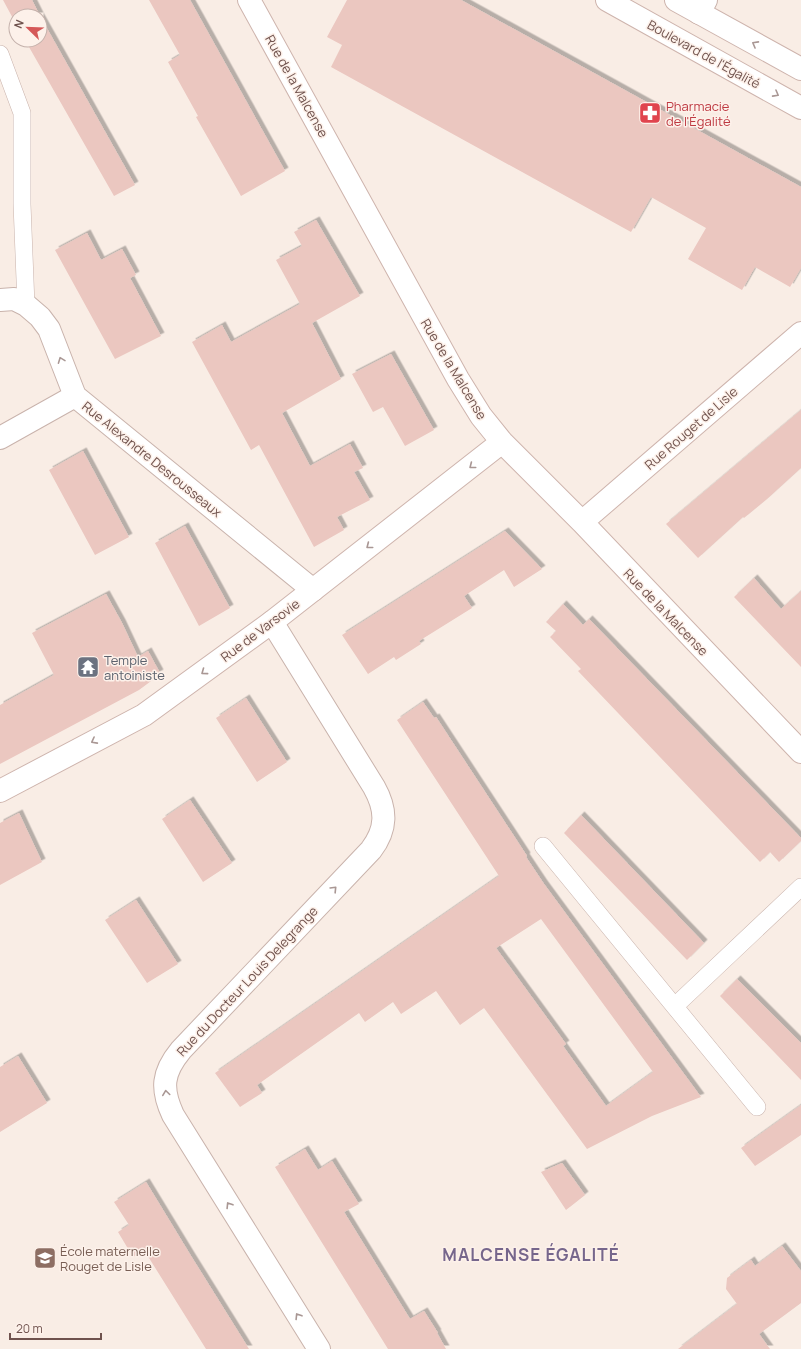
<svg xmlns="http://www.w3.org/2000/svg" width="801" height="1349" font-family="Manrope,sans-serif">
	<style>
		.building { fill: #ebc7c0; fill-rule: evenodd; filter: url(#shadow) }
		.lines { fill: none; stroke-linecap: round; stroke-linejoin: round }
		.lane-casing { stroke: #c9b3ac; stroke-width: 18 }
		.street-casing { stroke: #c9b3ac; stroke-width: 24 }
		.secondary-casing { stroke: #ceb4ad; stroke-width: 24 }
		.lane { stroke: #fff; stroke-width: 17 }
		.street { stroke: #fff; stroke-width: 22 }
		.secondary { stroke: #fff; stroke-width: 22 }
		.oneway { stroke: #a99794 }
		.labels { text-anchor: middle; stroke-width: 3; stroke-linejoin: round; paint-order: stroke }
		.street-label { font-size: 13px; fill: #6f524d; stroke: #fdf1ea }
		.health-label { font-size: 13px; fill: #be3a42; stroke: #fdf1ea; text-anchor: start }
		.worship-label { font-size: 13px; fill: #5b616d; stroke: #fdf1ea; text-anchor: start }
		.education-label { font-size: 13px; fill: #785e54; stroke: #fdf1ea; text-anchor: start }
		.district-label { font-size: 17px; font-weight: bold; letter-spacing: 1px; fill: #76668c; stroke: #fdf1ea }
	</style>
	<defs>
		<filter id="shadow"><feDropShadow dx="3.5" dy="-3.5" stdDeviation="0" flood-color="#0004"/></filter>
	</defs>
	<rect width="100%" height="100%" fill="#f9ede5"/>
	<path class="building" d="M3 0H32L40 16H16V24Z
		M149 0H190L285 171 241 196 196 117 198 116 168 62 180 55Z
		M347 0H461L801 187V268L790 287 755 267 742 290 688 259 706 228 651 197 631 232 331 67 342 45 327 37Z
		M40 16 135 185 114 196 25 40H40Z
		M316 220 360 296 312 323 341 379 282 413 310 466 350 444 363 468 354 472 370 500 337 517 344 530 314 547 259 445 251 450 192 342 222 325 231 342 300 304 276 260 302 246 294 232Z
		M87 233 101 260 122 249 136 275 130 278 161 336 115 359 55 250Z
		M391 354 434 430 405 446 383 407 373 412 352 374Z
		M801 410V468L767 499 744 518 743 517 698 558 666 524Z
		M83 451 129 537 95 555 49 470Z
		M185 526 230 608 199 626 155 543Z
		M505 531 542 569 514 587 504 570 464 596 472 608 419 641 421 644 396 660 394 657 368 674 342 635Z
		M754 578 781 609 801 591V667L734 597Z
		M106 594 122 623 138 657 148 651 160 673 149 679 151 681 139 690 0 764V705L54 675 32 633Z
		M563 604 583 625 589 619 801 838V841L779 862 770 852 760 862 578 671 581 669 550 637 556 631 546 622Z
		M246 698 287 762 257 782 216 718Z
		M423 702 434 718 436 717 527 856 526 857 544 884 701 1097 652 1116 587 1149 484 1008 460 1025 436 991 401 1014 393 1002 365 1022 359 1013 257 1085 262 1093 240 1107 215 1073 499 876 397 720ZM541 919 653 1072 606 1106 563 1046 566 1044 496 948Z
		M190 800 232 863 203 882 162 819Z
		M19 813 42 862 0 885V823Z
		M581 815 704 943 687 960 564 833Z
		M136 900 178 964 147 983 105 920Z
		M737 979 801 1043V1080L720 996Z
		M18 1056 47 1103 0 1132V1067Z
		M801 1105V1135L755 1166 741 1148Z
		M305 1149 318 1170 332 1161 359 1204 344 1212 410 1319 424 1311 438 1333H437L446 1349H388L275 1167Z
		M562 1163 585 1195 566 1210 541 1172Z
		M146 1182 191 1256 249 1349H206L144 1250 133 1257 118 1232 129 1225 114 1202Z
		M782 1246 801 1271V1303L759 1334 770 1349H678L737 1304 726 1289 727 1278 751 1260 755 1266Z"/>
	<g class="lines">
		<g class="lane-casing">
			<path id="lane" d="M0 54 22 113V204L26 305
				M543 846 757 1107
				M675 1006 801 887"/>
		</g>
		<g class="street-casing">
			<path id="street" d="M699 13 706 0
				M0 300 14 299 26 305 40 317 49 329 75 396 313 590
				M0 438 75 396
				M272 622 374 787C387 810 387 829 371 850L181 1050C162 1073 161 1089 173 1115L319 1349"/>
		</g>
		<g class="secondary-casing">
			<path id="secondary" d="M249 0 458 379 481 416 502 442 582 522 801 752
				M607 0 801 108
				M676 0 801 69
				M582 522 801 333
				M0 791 144 715 272 622 502 442"/>
		</g>
		<use href="#lane" class="lane"/>
		<use href="#street" class="street"/>
		<use href="#secondary" class="secondary"/>
	</g>
	<defs><path id="oneway-chevron" d="M-2-3.5L2.5 0L-2 3.5" fill="none" stroke-width="1.6" stroke-linecap="round" stroke-linejoin="round"/></defs>
	<g class="oneway">
		<use href="#oneway-chevron" transform="translate(755 44) rotate(-151)"/>
		<use href="#oneway-chevron" transform="translate(776 94) rotate(29)"/>
		<use href="#oneway-chevron" transform="translate(61 360) rotate(-111)"/>
		<use href="#oneway-chevron" transform="translate(472 466) rotate(142)"/>
		<use href="#oneway-chevron" transform="translate(369 546) rotate(142)"/>
		<use href="#oneway-chevron" transform="translate(204 672) rotate(144)"/>
		<use href="#oneway-chevron" transform="translate(94 741) rotate(152)"/>
		<use href="#oneway-chevron" transform="translate(334 889) rotate(-46)"/>
		<use href="#oneway-chevron" transform="translate(166 1093) rotate(-98)"/>
		<use href="#oneway-chevron" transform="translate(229 1205) rotate(-122)"/>
		<use href="#oneway-chevron" transform="translate(298 1316) rotate(-122)"/>
	</g>
	<defs>
		<g id="pharmacy-square" transform="scale(1.15)"><rect x="-9" y="-9" width="18" height="18" rx="4" fill="#e0444e" stroke="#fdf1ea"/><path d="M-2-6h4v4h4v4h-4v4h-4v-4h-4v-4h4Z" fill="#fff"/></g>
		<g id="temple-square" transform="scale(1.15)"><rect x="-9" y="-9" width="18" height="18" rx="4" fill="#6b7280" stroke="#fdf1ea"/><path d="M0-6L5-2H3V0L6.5 2.5H4V6H1.5V3h-3V6H-4V2.5H-6.5L-3 0V-2H-5Z" fill="#fff"/></g>
		<g id="school-square" transform="scale(1.15)"><rect x="-9" y="-9" width="18" height="18" rx="4" fill="#8d6e63" stroke="#fdf1ea"/><path d="M0-5L7-2L0 1L-7-2ZM-4 1L0 2.5L4 1V4Q0 6-4 4Z" fill="#fff"/></g>
	</defs>
	<g fill-rule="evenodd">
		<use href="#pharmacy-square" x="650" y="113"/>
		<use href="#temple-square" x="88" y="667"/>
		<use href="#school-square" x="45" y="1258"/>
	</g>
	<g class="labels">
		<g class="street-label">
			<text transform="translate(704 54) rotate(29)" y="5">Boulevard de l'Égalité</text>
			<text transform="translate(297 86) rotate(61)" y="5">Rue de la Malcense</text>
			<text transform="translate(454 369) rotate(59)" y="5">Rue de la Malcense</text>
			<text transform="translate(691 428) rotate(-41)" y="5">Rue Rouget de Lisle</text>
			<text transform="translate(152 459) rotate(39)" y="5">Rue Alexandre Desrousseaux</text>
			<text transform="translate(666 612) rotate(46)" y="5">Rue de la Malcense</text>
			<text transform="translate(260 630) rotate(-37)" y="5">Rue de Varsovie</text>
			<text transform="translate(247 981) rotate(-47)" y="5">Rue du Docteur Louis Delegrange</text>
		</g>
		<g class="health-label">
			<text x="666" y="111">Pharmacie<tspan x="666" dy="15">de l'Égalité</tspan></text>
		</g>
		<g class="worship-label">
			<text x="104" y="665">Temple<tspan x="104" dy="15">antoiniste</tspan></text>
		</g>
		<g class="education-label">
			<text x="60" y="1256">École maternelle<tspan x="60" dy="15">Rouget de Lisle</tspan></text>
		</g>
		<g class="district-label">
			<text x="531" y="1261">MALCENSE ÉGALITÉ</text>
		</g>
	</g>
	<g transform="translate(28 28) rotate(293)"><circle r="19" fill="#fdf1ea" stroke="#c4b1ab"/>
	<path d="M0-3L7 15L0 10L-7 15Z" fill="#d55858"/>
	<text y="-6" font-size="11" font-weight="bold" text-anchor="middle" fill="#6f524d">N</text>
	</g>
	<path d="M10 1333v6h91v-6" fill="none" stroke="#6f524d" stroke-width="2"/>
	<text x="16" y="1333" font-size="12" fill="#6f524d" stroke="#fdf1ea" stroke-width="3" paint-order="stroke">20 m</text>
</svg>
